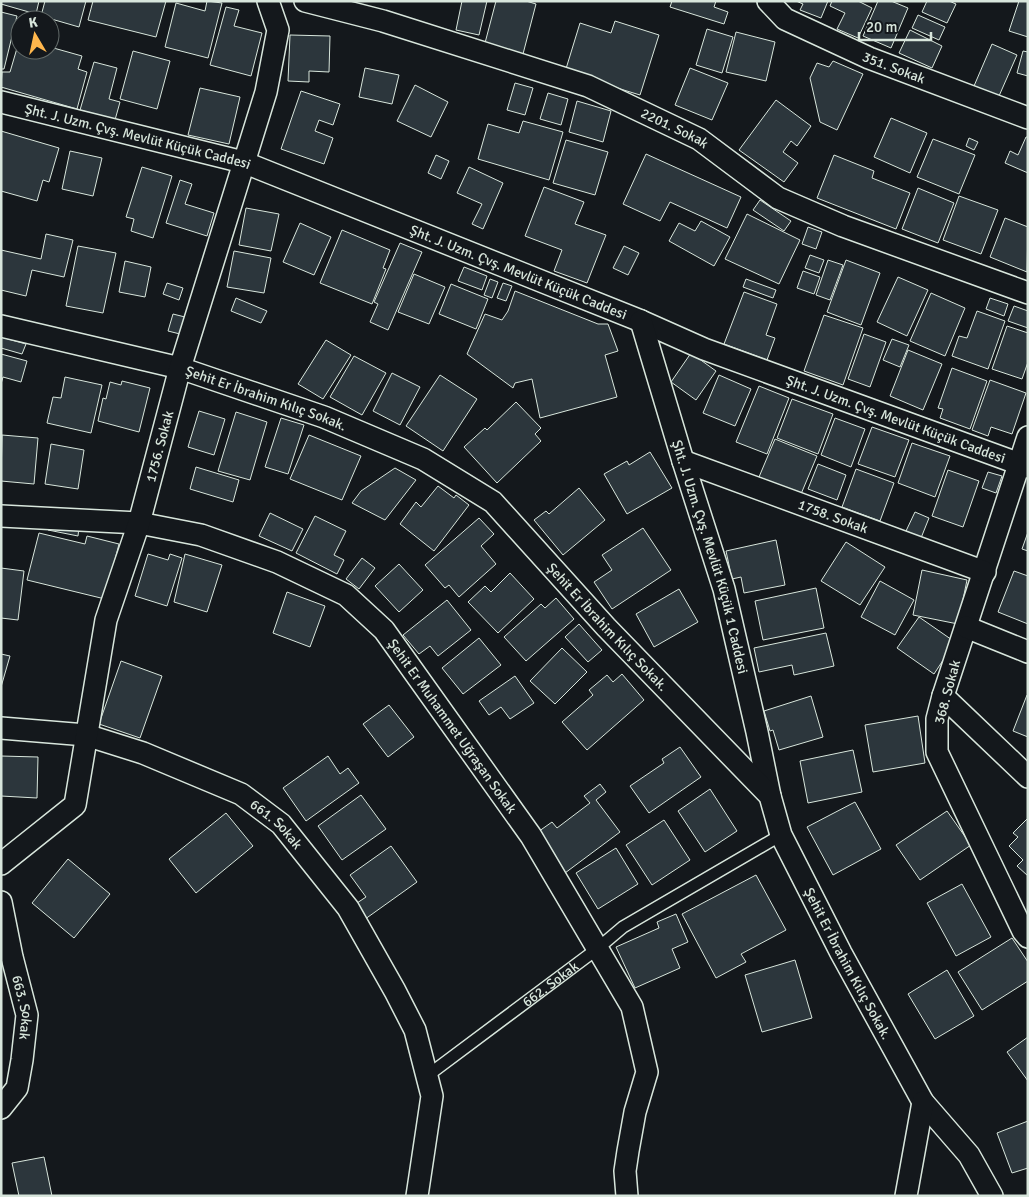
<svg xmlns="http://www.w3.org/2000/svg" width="1029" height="1197" font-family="Signika,sans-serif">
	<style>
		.building { fill: #2c363c; stroke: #d8e6dc }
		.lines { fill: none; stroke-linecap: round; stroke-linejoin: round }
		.lane-casing { stroke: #d8e6dc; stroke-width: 14 }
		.street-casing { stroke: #d8e6dc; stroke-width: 24 }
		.lane { stroke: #14181c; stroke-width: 11 }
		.street { stroke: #14181c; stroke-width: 21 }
		.labels { text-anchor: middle; stroke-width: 4; stroke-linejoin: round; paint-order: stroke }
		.street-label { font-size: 14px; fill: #d8e6dc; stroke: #14181c }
	</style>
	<rect width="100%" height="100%" fill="#14181c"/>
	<path class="building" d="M1 1H39L36 14 1 4Z
		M45 1H86L79 27 41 16Z
		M93 1H166L156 37 88 20Z
		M207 1 222 3 208 58 165 47 176 3 205 11Z
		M462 1H487L479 35 456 30Z
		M496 1H526L536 4 523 54 485 43Z
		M672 1H716L714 7 728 12 724 24 670 7Z
		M796 1H828L821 18 800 10 803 4Z
		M832 1H858L872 8 858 38 837 29 845 13 830 6Z
		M878 1H891L908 8 891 48 863 36Z
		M927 1H949L956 4 947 23 922 12Z
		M1019 1H1028V37L1009 31Z
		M226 7 239 10 234 26 262 33 251 76 210 65Z
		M1 12 17 16 4 69H1Z
		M918 15 945 27 939 40 912 28Z
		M615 21 659 35 640 95 565 72 580 23 611 33Z
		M707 29 733 37 722 73 696 65Z
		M910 30 942 46 932 68 899 53Z
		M736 32 775 42 766 81 726 72Z
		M290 35 330 36 329 72 309 71V82L288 81Z
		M20 38V50H50V47L82 56 78 69 87 72 77 109 1 87 2 72H10Z
		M992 44 1017 55 999 96 974 86Z
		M133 51 170 61 157 109 120 99Z
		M1023 51 1028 52V76L1017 73Z
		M833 61 863 74 837 130 820 122 810 78 817 63 829 67Z
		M94 62 117 68 109 99 120 102 115 120 80 110Z
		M365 68 399 75 392 104 359 97Z
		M690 68 728 83 712 120 675 105Z
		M515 83 533 88 525 115 507 110Z
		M415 85 448 102 431 137 397 121Z
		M200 88 240 97 229 144 188 135Z
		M301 91 340 104 333 125 319 120 315 131 333 138 324 164 281 149Z
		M548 93 568 99 561 125 540 119Z
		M776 100 811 126 797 146 791 141 783 152 798 163 784 182 739 150Z
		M577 101 611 111 603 142 569 132Z
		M891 118 927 133 910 173 874 157Z
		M523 121 563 132 549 180 478 159 488 124 519 133Z
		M1 131 59 148 49 182 43 180 37 201 1 191Z
		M1026 137H1028V173L1005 163 1010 151 1018 155Z
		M969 138 978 142 974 150 966 146Z
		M933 139 975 155 959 194 917 177Z
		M566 140 608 152 595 195 553 183Z
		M70 151 102 158 93 196 62 189Z
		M646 154 741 197 727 228 670 202 660 221 623 204Z
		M436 155 449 161 441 179 428 173Z
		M834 155 874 171 872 178 910 193 896 229 817 198Z
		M142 167 172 176 153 238 131 231 134 219 126 217Z
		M469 167 503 183 483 229 472 224 482 204 457 193Z
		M180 180 192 184 185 204 214 213 207 236 166 223Z
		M544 187 584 202 575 224 606 235 587 283 554 271 562 250 525 236Z
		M918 188 954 203 938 243 902 229Z
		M959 196 998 210 981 254 943 240Z
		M760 200 791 221 784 231 753 210Z
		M246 208 279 214 271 251 239 245Z
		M747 214 800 240 779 284 725 259Z
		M1005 218 1028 227 1027 272 990 257Z
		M701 221 730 237 714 266 669 241 679 223 695 231Z
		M300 223 331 237 314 275 283 262Z
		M808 227 822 232 816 249 802 244Z
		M342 230 390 250 383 268 386 269 372 304 320 283Z
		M46 234 73 240 64 277 32 270 26 296 1 290V250L41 259Z
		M400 243 422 252 388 330 370 322 378 304 374 302Z
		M78 246 116 253 103 313 66 306Z
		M624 246 639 253 628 275 613 268Z
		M234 251 271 258 264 293 227 287Z
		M810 255 824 260 819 273 805 268Z
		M828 260 843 265 830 300 816 295Z
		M846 260 880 273 861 325 827 312Z
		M125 261 151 267 145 297 119 292Z
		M464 267 487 276 482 290 458 281Z
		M803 271 820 277 814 294 797 288Z
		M414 274 445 287 429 324 398 312Z
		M898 277 928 290 907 336 877 322Z
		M490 279 498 282 492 298 484 295Z
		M746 279 776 290 773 298 743 287Z
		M167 283 183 288 179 300 163 294Z
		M503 283 512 286 506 301 497 298Z
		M451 284 488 299 476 329 439 314Z
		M515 291 598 324H608L618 351 605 355 617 397 540 418 532 379 515 383 513 388 467 354 485 314 502 320 508 311Z
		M744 292 777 304 766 335 775 338 767 360 724 344Z
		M931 293 965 308 945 356 910 341Z
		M236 298 267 311 261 323 231 311Z
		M990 298 1008 304 1004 316 986 309Z
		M1014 306 1028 311V328L1008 321Z
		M977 311 1005 321 988 369 952 356 959 336 967 338Z
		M173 314 185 317 180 334 168 331Z
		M824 315 863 328 843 385 804 371Z
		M1007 326 1028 333V362L1022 379 992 369Z
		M864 334 886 342 870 387 848 379Z
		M1 337 26 344 22 354 1 348Z
		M892 339 909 345 900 367 883 360Z
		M326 340 351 355 323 399 298 384Z
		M908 350 942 364 923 410 890 396Z
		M691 353 716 371 696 400 671 382Z
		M1 354 27 361 21 382 3 377 1 384Z
		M354 356 386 373 362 415 330 397Z
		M952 368 987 381 970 429 940 418 943 409 938 408Z
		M392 373 420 387 400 425 373 411Z
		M440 375 477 399 443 451 406 426Z
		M719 375 751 389 735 426 703 413Z
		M65 377 102 385 91 433 47 423 53 397 61 398Z
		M990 380 1026 393 1012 434 991 427 988 436 972 430Z
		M122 381 150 388 139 432 98 421 103 398 106 399 110 382 121 385Z
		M759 386 789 398 767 454 736 442Z
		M792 399 833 414 818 454 777 438Z
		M516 402 541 428 535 434 541 441 497 483 464 447 485 428 487 430Z
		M199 411 225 419 214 455 188 447Z
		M236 412 267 422 250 480 218 471Z
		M281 418 304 425 288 474 265 467Z
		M835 418 865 429 851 467 821 455Z
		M872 427 909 440 895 477 858 464Z
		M2 435 38 438 34 484 1 481Z
		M309 435 361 456 342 500 290 479Z
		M775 439 817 456 801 494 759 477Z
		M912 443 950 456 935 497 898 483Z
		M51 444 84 450 78 489 45 484Z
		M650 452 672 488 627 514 604 474 627 461 629 465Z
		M818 464 846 475 837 500 808 489Z
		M196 467 239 480 233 502 190 489Z
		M395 468 416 480 385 520 352 503 361 491Z
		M856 469 894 483 880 521 842 507Z
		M948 470 979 481 963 527 932 516Z
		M988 472 1002 476 996 493 982 488Z
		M438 486 454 498 456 495 469 505 434 551 400 524 416 502 421 507Z
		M579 488 605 520 563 555 534 520 546 511 549 514Z
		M915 512 929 518 921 538 906 531Z
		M270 513 303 529 292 551 259 536Z
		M315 516 346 531 334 555 344 560 337 574 296 553Z
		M479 518 494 534 481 546 496 564 459 597 449 585 445 588 425 565Z
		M49 522 79 527 78 536 48 530Z
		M643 528 671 570 612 609 594 582 612 570 602 555Z
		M1028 532V551L1022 549Z
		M39 533 85 544 87 536 119 544 105 599 27 580Z
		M776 540 785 585 744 593 741 577 732 579 726 551Z
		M846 542 885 567 860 605 821 581Z
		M148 554 168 560 170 554 182 558 167 606 135 596Z
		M185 554 222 565 207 612 174 602Z
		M362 558 375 568 359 589 346 579Z
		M399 564 423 590 399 612 375 586Z
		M1 568 24 571 18 620 1 618Z
		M922 570 967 580 958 624 913 615Z
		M1014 571 1028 576V624L998 612Z
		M510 573 534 599 498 633 468 602 485 586 491 592Z
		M880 581 914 600 895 635 861 617Z
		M816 588 824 628 763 640 755 601Z
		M679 589 698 622 654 647 636 614Z
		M287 592 325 606 310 647 273 633Z
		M556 598 574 619 526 661 504 637 541 604 545 608Z
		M447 600 471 630 438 656 430 646 419 654 403 635Z
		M919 617 955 642 934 674 897 648Z
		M579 624 602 650 588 662 565 637Z
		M826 633 834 666 794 675 792 665 759 672 754 648Z
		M479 638 501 665 463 694 442 668Z
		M562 648 587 672 555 704 530 681Z
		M1 654 10 656 1 687Z
		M121 661 162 676 140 738 99 724Z
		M622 674 644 700 587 750 562 722 593 695 589 690 607 675 613 682Z
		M515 676 534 703 510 719 501 707 489 715 479 701Z
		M1027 695H1028V737L1013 731Z
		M811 696 823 737 779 750 773 730 770 731 764 711Z
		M389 705 414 737 388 757 363 724Z
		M918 716 925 763 873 772 865 725Z
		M680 747 701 777 649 813 630 786 664 763 662 759Z
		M853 750 862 792 808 803 800 761Z
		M1 756 38 757 37 798 1 796Z
		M328 756 340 774 348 768 359 783 306 821 283 788Z
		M600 784 606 792 596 800 620 832 565 873 535 834 552 822 557 828 590 803 584 796Z
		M710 789 737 831 705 852 678 811Z
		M361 795 386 829 342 860 318 826Z
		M855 802 881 849 833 875 807 827Z
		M947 811 971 845 920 880 896 845Z
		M226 813 253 846 196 893 169 859Z
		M1028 818V876L1017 866 1023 860 1009 846 1018 837 1013 833Z
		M664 820 690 860 652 885 626 845Z
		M391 846 417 882 361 922 351 907 366 897 350 875Z
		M616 848 638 884 598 909 576 873Z
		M68 859 110 894 74 938 32 903Z
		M756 875 786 930 741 954 746 962 716 978 682 914Z
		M962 884 991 937 956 956 927 903Z
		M676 914 688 942 672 949 680 968 635 988 616 947 659 928 657 922Z
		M1012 938 1028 962V981L982 1010 958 972Z
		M795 960 812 1018 762 1032 745 975Z
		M947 970 974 1016 935 1039 908 994Z
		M1028 1037V1081L1007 1052Z
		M1028 1121V1168L1012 1173 997 1133Z
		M44 1157 52 1196H19L12 1163Z"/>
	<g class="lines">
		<g class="lane-casing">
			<g id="lane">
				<path id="s1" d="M427 1076 597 949 623 927 781 835"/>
			</g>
		</g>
		<g class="street-casing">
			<g id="street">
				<path id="s2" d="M305 1 383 21 588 86 699 139 778 198 843 226 1028 293"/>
				<path id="s3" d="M768 1 785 19 869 58 1028 118"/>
				<path id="s4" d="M1 102 243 162 641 321 704 349 1028 467"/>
				<path id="s5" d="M641 321 683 461 724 589 757 732 770 796"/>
				<path id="s6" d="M1 326 180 368 324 417 423 459 493 502 606 627 770 796 781 835 841 953 923 1102 969 1155 992 1196"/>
				<path d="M1028 437 943 696 937 719V752L1023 931 1028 937"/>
				<path id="s7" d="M683 461 985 572"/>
				<path id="s8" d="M1 516 139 523 201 535 277 562 346 595 384 630 531 836 632 1007 647 1072 635 1112 628 1151 625 1171 627 1196"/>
				<path d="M966 627 1028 652"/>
				<path d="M943 696 1028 777"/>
				<path id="s9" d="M1 728 86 735 143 753 241 794 281 824 348 908 395 991 415 1030 432 1096 417 1196"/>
				<path id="s10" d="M1 864 75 805 106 620 139 523 180 368 266 92 278 30 268 1"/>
				<path id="s11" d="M1 902 12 957 27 1015 22 1060 17 1088 1 1108"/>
				<path d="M906 1196 923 1102"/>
			</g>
		</g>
		<use href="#lane" class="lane"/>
		<use href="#street" class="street"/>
	</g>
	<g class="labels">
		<g class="street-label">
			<text dy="5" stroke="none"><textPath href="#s3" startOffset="144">351. Sokak</textPath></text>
			<text dy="5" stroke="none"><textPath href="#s2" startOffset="392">2201. Sokak</textPath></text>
			<text dy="5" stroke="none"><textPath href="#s4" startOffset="141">Şht. J. Uzm. Çvş. Mevlüt Küçük Caddesi</textPath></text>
			<text dy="5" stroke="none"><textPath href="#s4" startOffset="546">Şht. J. Uzm. Çvş. Mevlüt Küçük Caddesi</textPath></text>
			<text dy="5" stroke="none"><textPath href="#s6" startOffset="275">Şehit Er İbrahim Kılıç Sokak.</textPath></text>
			<text dy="5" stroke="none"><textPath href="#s4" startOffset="951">Şht. J. Uzm. Çvş. Mevlüt Küçük Caddesi</textPath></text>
			<text dy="5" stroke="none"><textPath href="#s10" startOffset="464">1756. Sokak</textPath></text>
			<text dy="5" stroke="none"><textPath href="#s7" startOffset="160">1758. Sokak</textPath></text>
			<text dy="5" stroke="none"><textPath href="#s5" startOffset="246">Şht. J. Uzm. Çvş. Mevlüt Küçük 1 Caddesi</textPath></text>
			<text dy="5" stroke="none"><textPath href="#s6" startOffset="695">Şehit Er İbrahim Kılıç Sokak.</textPath></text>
			<text transform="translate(947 692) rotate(-75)" y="5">368. Sokak</text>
			<text dy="5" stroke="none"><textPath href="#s8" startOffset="528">Şehit Er Muhammet Uğraşan Sokak</textPath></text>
			<text dy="5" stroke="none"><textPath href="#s9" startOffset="298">661. Sokak</textPath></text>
			<text dy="5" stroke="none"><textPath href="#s6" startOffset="1115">Şehit Er İbrahim Kılıç Sokak.</textPath></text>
			<text dy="5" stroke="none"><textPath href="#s1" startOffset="154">662. Sokak</textPath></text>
			<text dy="5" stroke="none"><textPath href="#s11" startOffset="108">663. Sokak</textPath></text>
		</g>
	</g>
	<rect width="1029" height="1197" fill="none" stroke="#d8e6dc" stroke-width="5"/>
	<g transform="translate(35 35) rotate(351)"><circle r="24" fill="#14181c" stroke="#626a69"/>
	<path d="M0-4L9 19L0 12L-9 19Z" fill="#ffb74d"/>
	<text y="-8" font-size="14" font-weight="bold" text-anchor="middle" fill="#d8e6dc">K</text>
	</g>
	<path d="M859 32v8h72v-8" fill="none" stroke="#d8e6dc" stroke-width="2.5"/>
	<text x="866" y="32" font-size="15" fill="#d8e6dc" stroke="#14181c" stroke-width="4" paint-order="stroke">20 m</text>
</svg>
